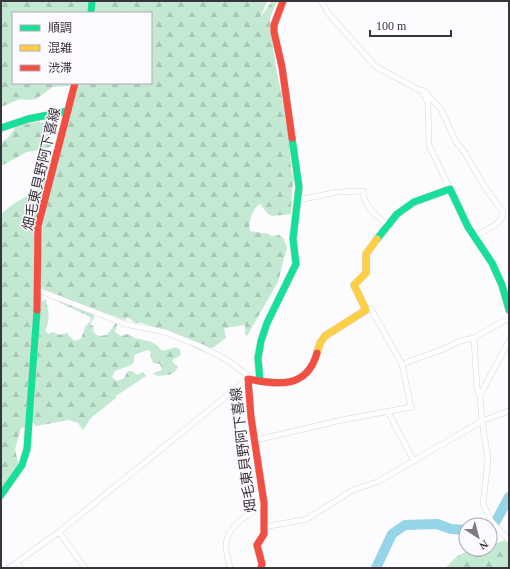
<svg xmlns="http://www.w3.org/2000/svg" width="510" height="569" font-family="'Times New Roman','Noto Sans JP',serif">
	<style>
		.forest { fill: url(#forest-firs) }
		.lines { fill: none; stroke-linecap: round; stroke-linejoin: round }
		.river { stroke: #96d5e7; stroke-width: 10 }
		.street-casing { stroke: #d8d5d9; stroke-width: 6 }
		.fast-casing { stroke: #d8d5d9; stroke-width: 8 }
		.slow-casing { stroke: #d8d5d9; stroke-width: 8 }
		.jam-casing { stroke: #d8d5d9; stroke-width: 8 }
		.street { stroke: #fffeff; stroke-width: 5 }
		.fast { stroke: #16e098; stroke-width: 7 }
		.slow { stroke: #ffcf43; stroke-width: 7 }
		.jam { stroke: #f24e42; stroke-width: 7 }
		.labels { text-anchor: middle; stroke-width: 3; stroke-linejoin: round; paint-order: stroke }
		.street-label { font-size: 14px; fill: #3a353c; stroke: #fcfafe }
	</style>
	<defs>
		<pattern id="forest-firs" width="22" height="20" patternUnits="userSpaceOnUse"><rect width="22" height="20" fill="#c4e9d2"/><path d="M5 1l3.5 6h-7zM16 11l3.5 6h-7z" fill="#a9c8b5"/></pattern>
	</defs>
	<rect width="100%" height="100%" fill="#fcfbfd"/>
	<path class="forest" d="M1 1H88L89 13H13V83H69V86L53 87 36 99 29 100 20 99 1 107Z
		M95 1H267L260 18 272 1H277C275 7 271 13 270 19 269 24 278 81 280 86L289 138 291 169 294 179 292 189 291 214 272 216 268 214 260 204C252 209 248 223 250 231L269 234 271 236 279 235 283 238 287 247 278 282 247 336 245 334V325L225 328 224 329 226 338 214 347 202 351C192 346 143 318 135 323L128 317 125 320 43 290 42 286 41 261 43 217 79 83H151V13H96Z
		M37 122 51 123 55 127 49 142 51 146 49 148 27 152 1 166V143L9 137 17 125Z
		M48 176 40 208 26 427 21 428 15 449 18 463 17 468 1 488V214L13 204 39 189Z
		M46 299C48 312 51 318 45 330L48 334 53 332 59 335 67 333 74 341 81 339 85 327 91 320 90 317C80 312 70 307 60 303L59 301 94 314V318L90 324 94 327 93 331 98 336 107 335 116 323 117 324 115 332 121 336 128 334 135 338 152 342 163 351 176 347 180 350 181 355 172 360 174 364 178 366C175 376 166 375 157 376L153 373 162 370 160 364 153 363 150 355 151 352 148 350 134 355V362L131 365 115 371 112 377 117 381 124 378 128 371H132L137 375 143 372 146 376 116 396V398L91 418 83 430 78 423 69 420 36 426 33 422 41 302Z
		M509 539V568H446C460 551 468 549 490 549V545Z"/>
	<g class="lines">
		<path class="river" d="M490 526 496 521 509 497
			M376 568 392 534 405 525 437 524 451 529 466 530"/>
		<g class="street-casing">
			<path id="street" d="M321 1 329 14 375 66 423 92 428 103 429 145 450 189
				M423 90 441 109 456 142 465 153 484 186 503 212C503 225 484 230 475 237
				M298 200 338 192 363 191C363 205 377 218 389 225
				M474 338 477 388 480 395 482 421 488 459 483 504 491 521 509 540
				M402 364 441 350 460 341 474 338 509 318
				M480 395 509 341
				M388 412 414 461
				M256 440 342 420 411 407 402 364 371 309 366 310
				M264 527 307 519 353 490 377 482 391 474 482 421 509 411
				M59 532 85 568
				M17 562 21 568
				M9 568 59 532 250 377 227 360 200 346 165 332 125 324 38 290
				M230 568C229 561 226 553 226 546 226 525 250 515 264 503"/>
		</g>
		<g class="fast-casing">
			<path id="fast" d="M91 13 92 1
				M1 128 28 119 68 111
				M377 239 397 214 414 202 450 189 468 227 492 263 502 285 509 310
				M257 380 260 381 258 358 261 341 267 323 296 264 293 239 299 187 292 138
				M1 495 22 465 27 449 37 310"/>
		</g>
		<g class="slow-casing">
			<path id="slow" d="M317 353 320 343 325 336 366 310 354 285 366 273V254L377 239"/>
		</g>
		<g class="jam-casing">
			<path id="jam" d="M283 1 274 25V32L282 67 292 138
				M37 310 38 226 75 83
				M261 568 262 564 257 545 264 534V503L251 417 248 379C278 385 307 389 317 353"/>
		</g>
		<use href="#street" class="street"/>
		<use href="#fast" class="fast"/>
		<use href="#slow" class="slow"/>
		<use href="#jam" class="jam"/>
	</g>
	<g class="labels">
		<g class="street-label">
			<text transform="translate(41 169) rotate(-77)" y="5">畑毛東貝野阿下喜線</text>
			<text transform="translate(243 450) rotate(-97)" y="5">畑毛東貝野阿下喜線</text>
		</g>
	</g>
	<rect width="510" height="569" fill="none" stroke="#3a353c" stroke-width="4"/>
	<rect x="12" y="12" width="140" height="72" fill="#fcfafe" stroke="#aeabb0"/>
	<rect x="20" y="25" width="20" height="6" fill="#16e098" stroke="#aeabb0"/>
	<text x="48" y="32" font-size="12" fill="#3a353c">順調</text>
	<rect x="20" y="45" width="20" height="6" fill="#ffcf43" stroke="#aeabb0"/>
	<text x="48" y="52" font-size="12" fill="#3a353c">混雑</text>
	<rect x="20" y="65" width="20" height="6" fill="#f24e42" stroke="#aeabb0"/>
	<text x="48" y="72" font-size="12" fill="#3a353c">渋滞</text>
	<g transform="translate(478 537) rotate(144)"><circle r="19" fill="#fcfafe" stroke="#aeabb0"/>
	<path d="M0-3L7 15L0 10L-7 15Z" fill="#7e7a80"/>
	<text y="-6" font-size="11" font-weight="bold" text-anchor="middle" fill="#3a353c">N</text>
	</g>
	<path d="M370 30v6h81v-6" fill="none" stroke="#3a353c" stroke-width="2"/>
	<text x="376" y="30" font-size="12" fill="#3a353c" stroke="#fcfafe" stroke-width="3" paint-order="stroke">100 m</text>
</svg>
